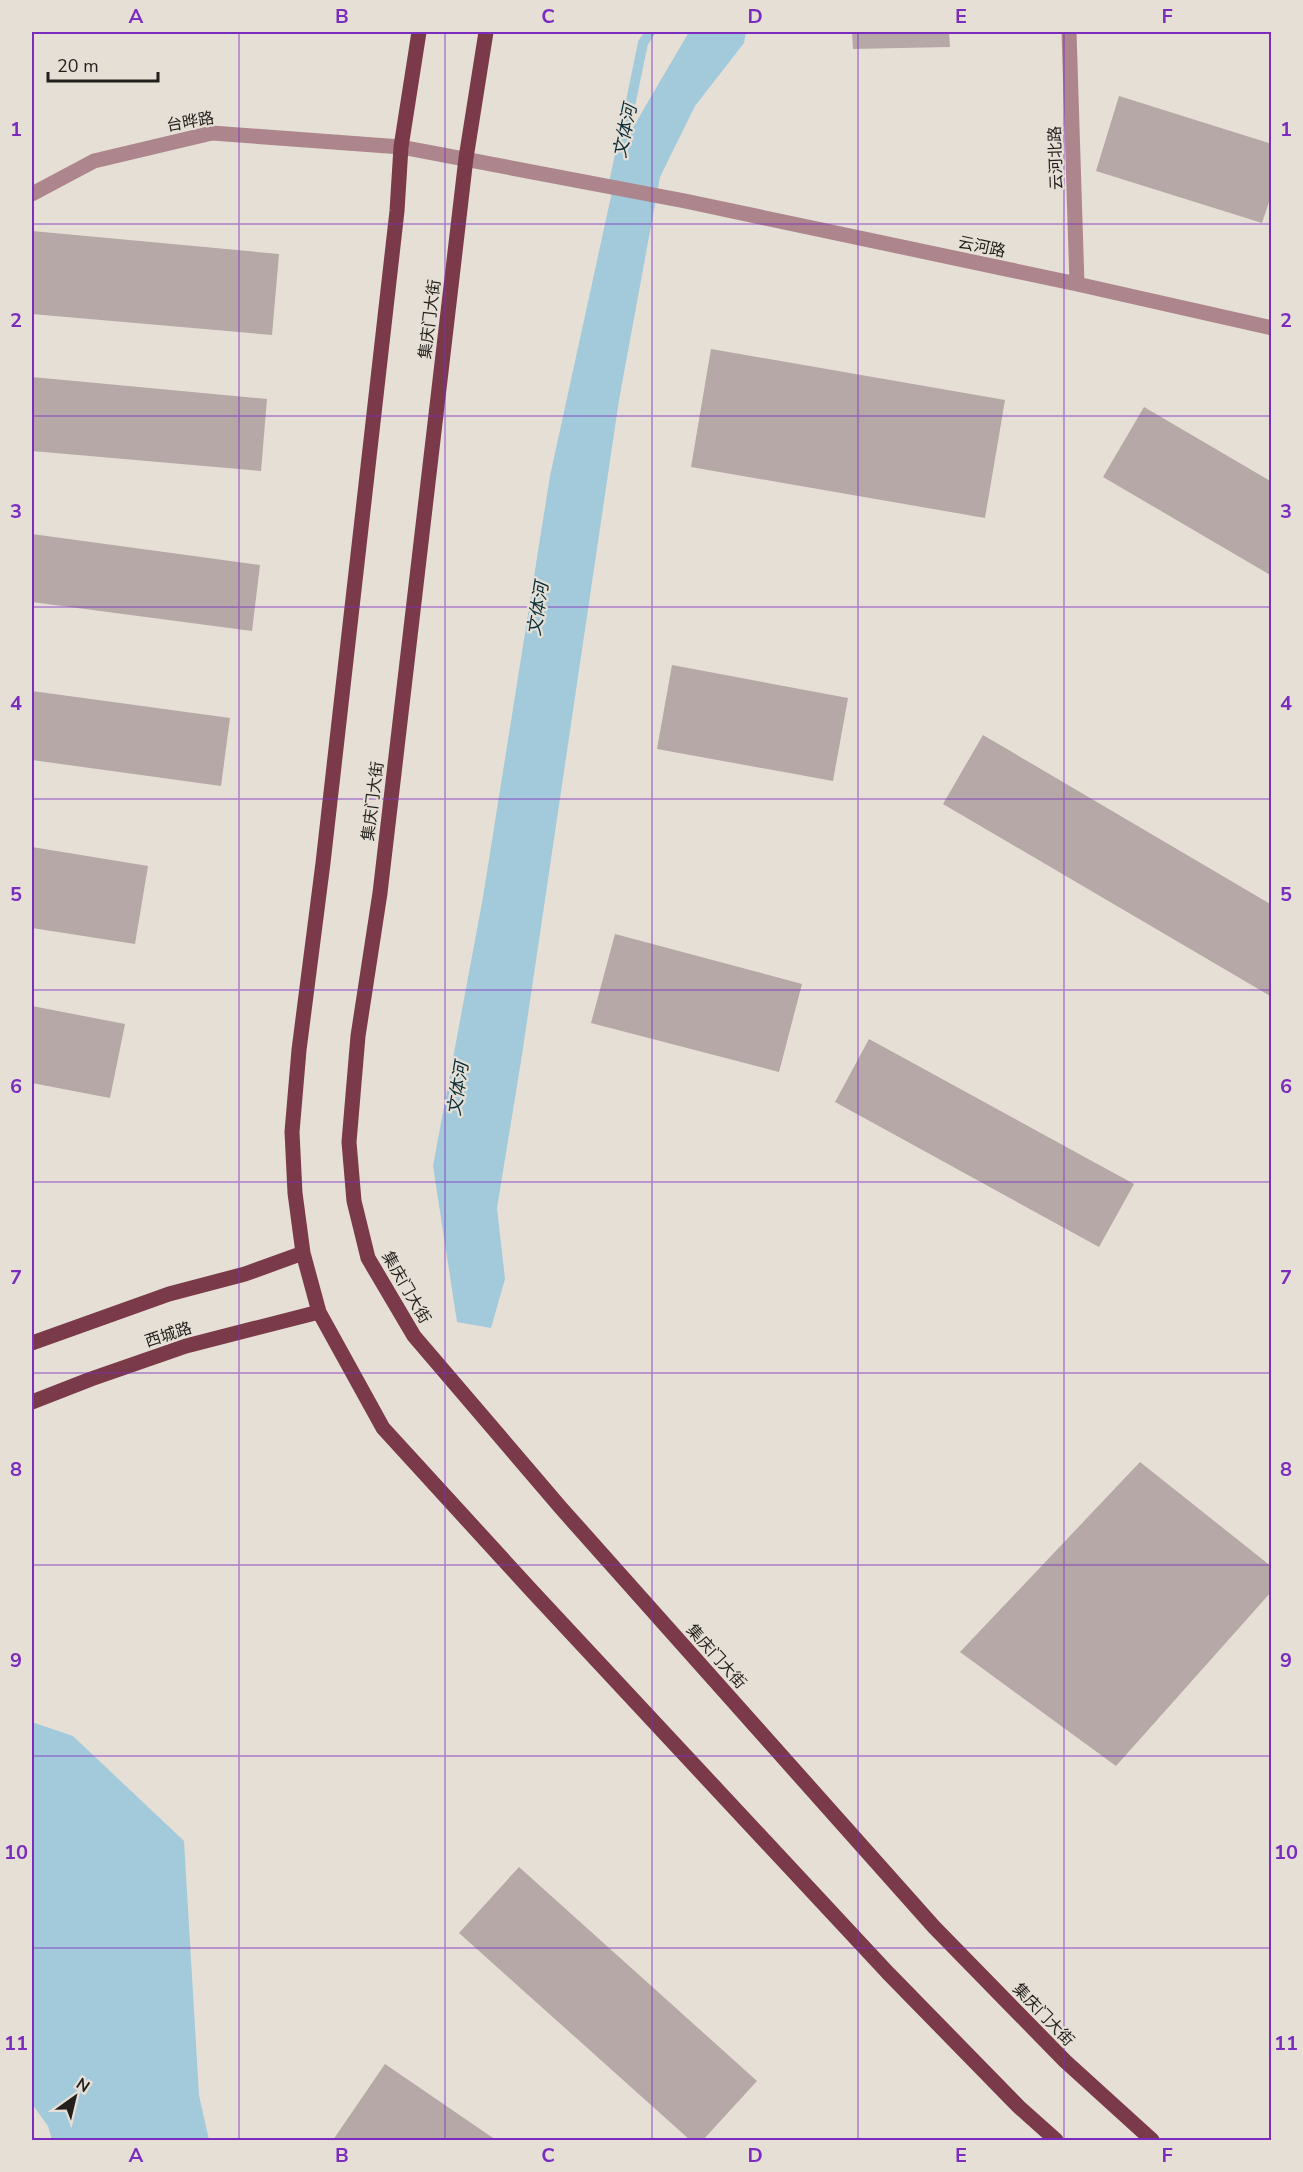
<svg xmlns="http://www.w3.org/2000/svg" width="1303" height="2172" font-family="'Nunito Sans','Noto Sans SC',sans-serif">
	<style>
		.water { fill: #a3cada }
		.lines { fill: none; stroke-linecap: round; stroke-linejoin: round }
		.stream { stroke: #a3cada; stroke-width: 10 }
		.building { fill: #b5a8a7 }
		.minor { stroke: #ad868d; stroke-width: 15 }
		.major { stroke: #7b3a4a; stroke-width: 15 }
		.grid { fill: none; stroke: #7b2cbf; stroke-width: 1.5; stroke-opacity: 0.55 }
		.labels { text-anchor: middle; stroke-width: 4.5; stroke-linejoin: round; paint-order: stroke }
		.street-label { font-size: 16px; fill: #221f1c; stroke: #e6dfd6 }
		.water-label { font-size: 18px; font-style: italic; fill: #092e3a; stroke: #e6dfd6 }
		.neatline { fill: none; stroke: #7b2cbf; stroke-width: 2 }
		.grid-label { font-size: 20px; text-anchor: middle; font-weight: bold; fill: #7b2cbf }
	</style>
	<rect width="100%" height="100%" fill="#e6dfd6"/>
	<path class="water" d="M689 32H746L744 43 695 106 660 177 619 400 522 1055 497 1208 505 1279 491 1328 457 1322 433 1166 483 897 550 476 622 146Z
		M32 1722 73 1736 184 1841 199 2095 209 2140H52L48 2126 32 2104Z"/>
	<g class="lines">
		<path class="stream" d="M613 188 643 43 650 32"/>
	</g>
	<path class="building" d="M852 32H949L950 47 853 49Z
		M1119 96 1272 144V193L1262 223 1096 171Z
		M32 231 279 254 272 335 32 314Z
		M711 349 1005 400 985 518 691 467Z
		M32 377 267 399 261 471 32 451Z
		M1144 407 1272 482V576L1103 477Z
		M32 534 260 565 252 631 32 602Z
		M672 665 848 698 833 781 657 749Z
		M32 691 230 718 221 786 32 760Z
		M983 735 1272 905V997L943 804Z
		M32 847 148 866 135 944 32 928Z
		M615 934 802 984 779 1072 591 1023Z
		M32 1006 125 1024 110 1098 32 1083Z
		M869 1039 1134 1184 1099 1247 835 1102Z
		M1140 1462 1272 1567V1591L1116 1766 960 1652Z
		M519 1867 757 2081 703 2140H690L459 1933Z
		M385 2064 496 2140H333Z"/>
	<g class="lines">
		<path class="minor" d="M1069 32 1077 284
			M32 194 94 161 212 133 401 147 685 201 1077 284 1272 328"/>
		<path class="major" d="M419 32 401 147 397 211 323 863 299 1050 292 1132 295 1193 303 1253 319 1312 383 1428 532 1591 888 1973 1019 2107 1056 2140
			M486 32 466 158 380 893 358 1036 349 1142 354 1201 368 1258 414 1336 561 1508 934 1927 1065 2061 1152 2140
			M32 1343 169 1294 245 1274 303 1253
			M32 1402 91 1379 186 1346 319 1312"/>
	</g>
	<path class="grid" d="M239 32V2140M445 32V2140M652 32V2140M858 32V2140M1064 32V2140M32 224H1272M32 416H1272M32 607H1272M32 799H1272M32 990H1272M32 1182H1272M32 1373H1272M32 1565H1272M32 1756H1272M32 1948H1272"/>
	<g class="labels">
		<g class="street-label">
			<text transform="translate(190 121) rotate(-10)" y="6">台晔路</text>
			<text transform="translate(1055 158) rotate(-92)" y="6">云河北路</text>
			<text transform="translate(982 246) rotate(12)" y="6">云河路</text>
			<text transform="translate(429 319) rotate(-83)" y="6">集庆门大街</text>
			<text transform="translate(372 801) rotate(-83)" y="6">集庆门大街</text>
			<text transform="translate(407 1287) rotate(60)" y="6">集庆门大街</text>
			<text transform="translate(168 1334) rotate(-18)" y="6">西城路</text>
			<text transform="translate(717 1656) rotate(48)" y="6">集庆门大街</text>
			<text transform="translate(1044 2014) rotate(46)" y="6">集庆门大街</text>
		</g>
		<g class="water-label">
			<text transform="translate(625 131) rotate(-78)" y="6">文体河</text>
			<text transform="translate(538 609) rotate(-81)" y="6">文体河</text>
			<text transform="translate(458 1089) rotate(-81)" y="6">文体河</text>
		</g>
	</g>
	<rect width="1303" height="2172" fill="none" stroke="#e6dfd6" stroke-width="66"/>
	<g transform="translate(75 2097) rotate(34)" stroke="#e6dfd6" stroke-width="4.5" paint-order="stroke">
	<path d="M0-4.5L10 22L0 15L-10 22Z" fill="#221f1c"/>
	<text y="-9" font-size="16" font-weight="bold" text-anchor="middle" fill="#221f1c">N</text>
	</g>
	<path d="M48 72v9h110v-9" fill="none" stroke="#221f1c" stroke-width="3"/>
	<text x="57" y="72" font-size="18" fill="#221f1c" stroke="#e6dfd6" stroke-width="4.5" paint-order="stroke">20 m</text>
	<rect x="33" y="33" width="1237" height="2106" class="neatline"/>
	<g class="grid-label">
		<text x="136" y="23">A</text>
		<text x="342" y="23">B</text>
		<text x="548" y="23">C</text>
		<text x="755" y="23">D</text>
		<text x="961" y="23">E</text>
		<text x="1167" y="23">F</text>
		<text x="16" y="136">1</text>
		<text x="1286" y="136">1</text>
		<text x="16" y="327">2</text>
		<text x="1286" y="327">2</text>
		<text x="16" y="518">3</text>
		<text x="1286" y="518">3</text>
		<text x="16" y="710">4</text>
		<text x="1286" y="710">4</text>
		<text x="16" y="901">5</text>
		<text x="1286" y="901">5</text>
		<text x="16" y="1093">6</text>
		<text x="1286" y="1093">6</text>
		<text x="16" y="1284">7</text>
		<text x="1286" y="1284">7</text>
		<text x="16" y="1476">8</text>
		<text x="1286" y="1476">8</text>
		<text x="16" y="1667">9</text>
		<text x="1286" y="1667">9</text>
		<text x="16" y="1859">10</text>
		<text x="1286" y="1859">10</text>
		<text x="16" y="2050">11</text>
		<text x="1286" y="2050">11</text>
		<text x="136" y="2162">A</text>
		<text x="342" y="2162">B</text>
		<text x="548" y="2162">C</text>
		<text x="755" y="2162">D</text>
		<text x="961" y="2162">E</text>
		<text x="1167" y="2162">F</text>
	</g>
</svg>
